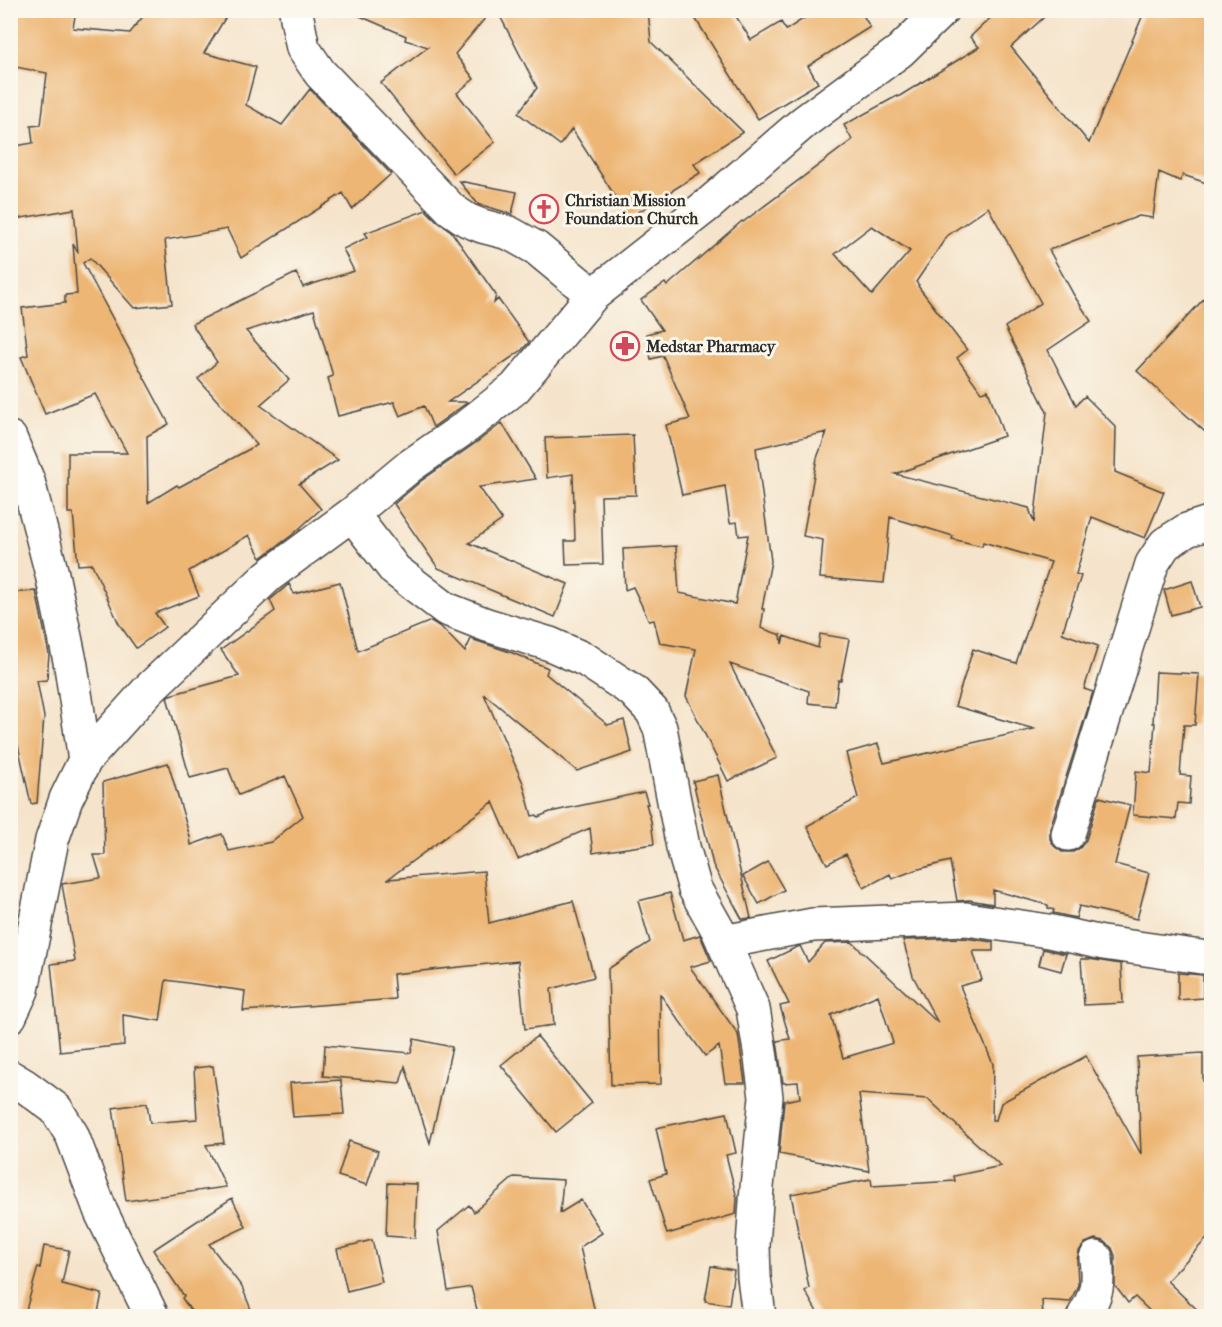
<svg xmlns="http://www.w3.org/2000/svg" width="1222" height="1327" font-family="'IM FELL French Canon',serif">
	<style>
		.building { fill: #edb674; fill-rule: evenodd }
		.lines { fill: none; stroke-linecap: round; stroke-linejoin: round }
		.street-casing { stroke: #494743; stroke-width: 36 }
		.street { stroke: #fff; stroke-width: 33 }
		.labels { text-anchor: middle; stroke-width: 6; stroke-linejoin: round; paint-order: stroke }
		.poi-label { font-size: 16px; font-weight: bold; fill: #2b2b2b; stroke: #fbf7ec; text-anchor: start }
	</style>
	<rect width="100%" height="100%" fill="#fbf7ec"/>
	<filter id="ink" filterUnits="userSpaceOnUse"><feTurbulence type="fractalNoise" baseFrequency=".0167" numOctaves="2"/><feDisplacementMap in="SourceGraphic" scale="12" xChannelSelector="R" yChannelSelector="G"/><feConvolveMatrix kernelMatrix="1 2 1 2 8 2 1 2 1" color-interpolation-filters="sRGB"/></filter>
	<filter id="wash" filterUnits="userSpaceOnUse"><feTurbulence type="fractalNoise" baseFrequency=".008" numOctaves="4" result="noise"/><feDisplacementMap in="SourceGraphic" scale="24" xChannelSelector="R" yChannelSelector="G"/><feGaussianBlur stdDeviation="1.35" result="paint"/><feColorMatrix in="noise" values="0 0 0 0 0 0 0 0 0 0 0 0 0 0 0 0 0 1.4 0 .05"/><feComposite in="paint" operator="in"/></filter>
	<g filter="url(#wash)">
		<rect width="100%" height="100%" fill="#f5e4cb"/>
		<g id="blocks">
			<path class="building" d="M18 10H76L73 28 130 33 148 10H230L204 53 256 67 246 105 282 125 310 89 391 174 352 209 343 193 241 258 227 229 165 240 172 304 134 308 90 258 83 263 169 424 147 436 148 503 177 485 179 487 257 445 198 379 217 362 192 324 296 273 303 287 354 271 343 249 368 237 365 233 426 210 438 222 451 231 496 295 494 303 498 299 529 342 522 350 448 402H468L433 427 424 406 400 416 394 402 338 416 328 378 333 376 314 310 246 331 289 380 260 405 338 460 299 484 321 509 292 535 261 558 249 535 189 571 199 596 155 613 165 627 136 648 119 624 92 564 78 565 73 513H68V453H127L95 394 45 414 21 357 28 355 22 308 65 303V295L77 294 73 244 78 253 74 209 16 219 10 188V147L33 143 31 126 41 125 47 73 10 66V48Z
				M346 10H492L455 54 474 79 457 93 495 142 454 174 381 83 428 47 405 40 406 36Z
				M497 10H648L651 42 743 132 694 164 700 173 629 218 572 129 560 145 518 113 537 88Z
				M690 10H732L751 40 781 22 786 30 817 10H860L870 27 808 66 818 83 758 119Z
				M999 10H1052L1011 47 1089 143 1145 10H1212V185L1183 175 1180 181 1159 172 1153 218 1139 216 1049 250 1075 297 1091 321 1048 350 1076 405 1085 396 1116 427 1115 472 1164 492 1145 538 1092 517 1076 574 1081 576 1062 633 1098 646 1084 689 1093 692 1050 828V839L1054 846 1062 852H1073L1080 848 1086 840 1099 797 1130 805 1115 864 1149 873 1137 919 1079 906 1076 918 1053 913 1054 910 1048 908V905L993 890V904L969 900 957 901 950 861 915 870 892 879 890 874 864 888 846 854 827 864 807 826 858 798 846 753 878 744 884 763 1034 729 955 706 973 649 1016 663 1051 562 983 542 982 546 952 539 953 536 890 517 884 583 820 578 823 540 803 536 817 458 827 432 756 448 771 561 762 609H764L761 628 781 635 782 644 784 636 818 648 820 634 849 639 841 680H838L835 706 808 703 809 691 730 664 777 758 728 781 686 696 696 649 660 643 654 620 649 621 633 587 625 590 623 549 676 546 679 593 735 604 748 535 739 536 737 522 730 523 725 486 682 495 666 425 690 419 663 356 651 359 646 334 662 330 641 300 665 283 667 286 742 221 743 222 852 140 844 125 897 96 898 97 979 47 970 37ZM988 207 1041 303 1005 327 1047 412 1034 523 1029 508 895 474 1004 436 988 390 981 392 957 358 967 350 918 286 919 285 916 282 947 236ZM872 226 910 251 872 295 835 254Z
				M459 181 517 192 512 214 478 204Z
				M1212 290V438L1137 371Z
				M502 423 536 479 479 487 502 520 469 543 568 584 555 617 438 568 394 504 421 481 477 442Z
				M633 435 636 495 601 496 603 564 566 565 565 541H575L573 474 547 478 545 438Z
				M1192 581 1200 607 1171 615 1164 590Z
				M340 582 358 651 431 621 442 628 465 652 471 639 510 652 548 668 546 674 608 725 624 720 632 752 577 771 484 694 523 783 532 816 537 815 538 817 550 812 644 792 648 804H646L651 821 654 844 593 853 590 828 518 859 493 802 388 879 484 871 489 923 573 901 594 977 551 989 554 1025 525 1029 518 961 393 974 395 999 243 1011 245 991 166 980 160 1021 123 1015 124 1045 60 1052 51 964 75 961 62 884 101 878 94 855H105L103 782 168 763 190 837 191 845 222 834 229 851 271 842 303 816 285 776 239 795 228 768 190 778 167 697 170 695 239 676 221 650 275 611 270 600 289 584 294 594Z
				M36 591 49 654 47 680 37 681 44 717 37 803 31 804 10 709V593Z
				M1156 672 1199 674 1195 725H1184L1180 775 1191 776 1189 804 1178 803 1176 819 1133 815 1136 771 1151 773 1155 723H1153Z
				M718 775 751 918 742 919 713 865 693 781Z
				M768 862 784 890 759 904 743 876Z
				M670 893 683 940 700 935 711 961 690 967 738 1034 745 1083H725L719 1046 705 1056 660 994 661 1084 611 1085 608 969 650 942 638 901Z
				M965 938 993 942V951H973L982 980 960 986 993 1064 992 1120H996L1001 1103 1086 1056 1141 1154 1137 1057 1203 1053V1081L1212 1085V1233L1167 1281 1205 1317H1156L1135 1297 1128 1303 1115 1286V1256L1112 1248 1104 1241 1095 1239 1085 1243 1079 1251 1077 1260 1078 1285 1070 1302 1042 1300 1043 1317H820L805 1291 809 1288 791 1194 871 1179 872 1186 955 1181 954 1176 1001 1166 928 1099 859 1094 869 1171 779 1154 784 1101 800 1098 798 1082 783 1083 777 1041 790 1039 780 1006 789 1004 768 961 795 948 800 946 808 962 825 943 852 942 938 1023 913 976 903 940ZM878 995 893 1043 843 1058 831 1015Z
				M1043 949 1066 954 1061 971 1039 965Z
				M1081 959H1089L1121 964 1123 1003 1084 1005Z
				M1178 973 1203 975V998L1178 1000Z
				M537 1036 592 1103 556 1132 501 1065Z
				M414 1039 452 1047 430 1143 405 1066 400 1083 323 1076 325 1045 411 1053Z
				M213 1066 224 1143 206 1145 226 1187 126 1201 113 1108 147 1103 150 1123 197 1119 194 1068Z
				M341 1080 344 1114 293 1117 290 1083Z
				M727 1113 736 1153 726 1155 737 1198 736 1214 667 1234 650 1179 666 1174 656 1128Z
				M349 1141 378 1151 367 1185 338 1176Z
				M514 1177 563 1180 560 1213 581 1200 602 1233 580 1247 596 1317H479L471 1287 448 1291 438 1231 469 1205 474 1212Z
				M388 1183 417 1184 415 1238 386 1236Z
				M232 1198 246 1227 209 1244 242 1287 254 1317H195L182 1298 184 1296 153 1250Z
				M372 1240 382 1282 347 1291 337 1249Z
				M44 1246 69 1250 62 1284 102 1294 97 1317H24L38 1267 40 1268Z
				M711 1266 734 1270 729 1305 705 1301Z"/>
		</g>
	</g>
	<g filter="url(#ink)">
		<use href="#blocks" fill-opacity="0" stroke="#494743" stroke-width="1.5"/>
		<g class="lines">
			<g class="street-casing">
				<path id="street" d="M296 10 297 18 303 48 320 73 451 209 467 220 482 226 509 233 536 248 593 295
					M10 438 28 481 52 574 71 666 85 760
					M352 514 395 570 446 609 487 625 550 644 586 660 633 691 652 711 660 728 683 847 695 889 718 930 753 1009 760 1051 766 1097 757 1187 753 1246 754 1277 759 1316
					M1068 834 1152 564 1165 544 1187 530 1212 522
					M723 942 813 925 966 919 1048 931 1103 943 1201 957
					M10 1016 22 990 52 840 66 799 85 760 149 689 268 576 352 514 410 466 466 427 515 388 593 295 709 204 804 122 900 51 942 10
					M10 1077 25 1086 56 1109 72 1135 101 1212 152 1316
					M1084 1316C1097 1294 1099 1285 1096 1258"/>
			</g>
			<use href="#street" class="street"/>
		</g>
	</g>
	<defs>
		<g id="church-ring" transform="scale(1.5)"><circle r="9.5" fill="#fbf7ec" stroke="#d1495b" stroke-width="1.5"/><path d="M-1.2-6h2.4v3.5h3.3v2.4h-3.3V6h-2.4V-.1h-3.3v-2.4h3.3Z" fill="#d1495b"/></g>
		<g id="pharmacy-ring" transform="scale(1.5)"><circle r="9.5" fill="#fbf7ec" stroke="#d1495b" stroke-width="1.5"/><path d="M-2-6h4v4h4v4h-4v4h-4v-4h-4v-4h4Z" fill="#d1495b"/></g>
	</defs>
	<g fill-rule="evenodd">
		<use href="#church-ring" x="544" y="209"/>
		<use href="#pharmacy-ring" x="625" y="346"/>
	</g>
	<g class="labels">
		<g class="poi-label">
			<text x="565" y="206">Christian Mission<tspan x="565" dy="18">Foundation Church</tspan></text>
			<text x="646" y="352">Medstar Pharmacy</text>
		</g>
	</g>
	<rect width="1222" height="1327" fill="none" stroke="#fbf7ec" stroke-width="36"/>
</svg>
